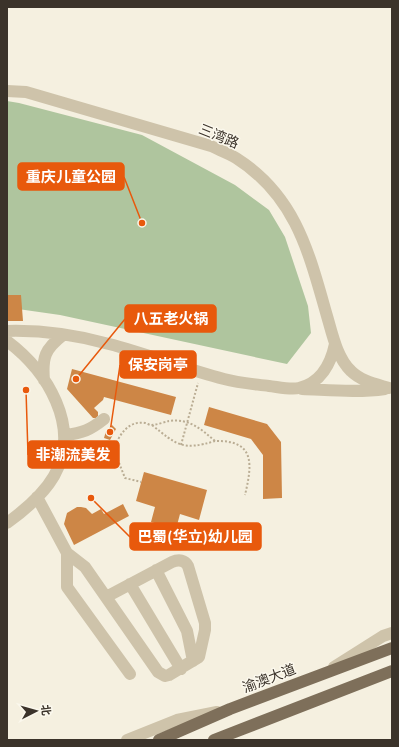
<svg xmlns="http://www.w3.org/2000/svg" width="399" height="747" font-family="'Source Sans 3','Noto Sans SC',sans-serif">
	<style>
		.green { fill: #afc59e }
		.building { fill: #cd8646 }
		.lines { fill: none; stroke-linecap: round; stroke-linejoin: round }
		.path { stroke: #baad94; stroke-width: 2; stroke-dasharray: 2 2; stroke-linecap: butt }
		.minor { stroke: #cec3aa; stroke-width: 12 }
		.major { stroke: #7e6f5a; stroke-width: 12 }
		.labels { text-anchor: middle; stroke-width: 3; stroke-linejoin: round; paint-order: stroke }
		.street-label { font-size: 14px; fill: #3b332a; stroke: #fbf8ed }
		.leader { fill: none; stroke: #e8590c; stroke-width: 1.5 }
		.callout-dot { fill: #e8590c; stroke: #fbf8ed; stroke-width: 1.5 }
		.callout { fill: #e8590c; stroke: #e8590c; stroke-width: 1.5 }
		.callout-label { font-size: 15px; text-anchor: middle; font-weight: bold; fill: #fff }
	</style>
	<rect width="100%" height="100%" fill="#f5f0e0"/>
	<path class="green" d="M7 101 19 103 142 135 235 185 269 210 285 237 308 306 311 333 287 364 60 315 18 309H7Z"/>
	<path class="building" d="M7 295H21L23 321H7Z
		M72 369 176 397 171 415 104 397 103 400 94 408 98 412V416L96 418H93L67 389Z
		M209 407 267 424 281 442 282 498 263 499V455L251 439 204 425Z
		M112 425 116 429 110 440 104 438 106 431Z
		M144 472 207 490 199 520 180 514 176 529 151 522 155 507 136 501Z
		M123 504 129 516 74 545 64 524 67 513 77 507H81L86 508 92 514 101 509 104 514Z"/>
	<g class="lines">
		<path class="path" d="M152 425C177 445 182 451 215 441
			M89 442 114 450 125 478 141 482
			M181 445 198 383
			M114 450C118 436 128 420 145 423 147 423 149 425 151 425 157 425 164 422 169 421 189 418 201 429 215 441 256 440 252 465 245 495"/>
		<path class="minor" d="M7 91 26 92 211 146C219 150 228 153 236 158 296 196 309 253 327 316 332 333 337 358 351 371 361 381 376 384 389 388
			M7 331C41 330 76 335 109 344 148 354 185 369 224 379 239 383 254 384 269 386 278 387 291 390 299 388 321 383 331 363 335 344
			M7 341C47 371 82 427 54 476 43 495 25 510 7 523
			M44 380C42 357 45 349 63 335
			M302 389C329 390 358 393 385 389
			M65 435C83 433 90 430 104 419
			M37 497 67 553 85 567 158 672 165 676 169 675 199 657 205 630V623L188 566C185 560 179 559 172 562L106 597
			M67 553V587L130 674
			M156 570 187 631 193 661
			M130 584 181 669
			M334 667 383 636 392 633
			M127 740 177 720 217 712"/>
		<path class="major" d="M159 740 230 709 392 648
			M214 740 392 671"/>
	</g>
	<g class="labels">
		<g class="street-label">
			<text transform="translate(219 136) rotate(22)" y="5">三湾路</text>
			<text transform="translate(269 678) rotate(-21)" y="5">渝澳大道</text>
		</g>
	</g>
	<path class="leader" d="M142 223L124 177M76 379L125 319M110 432L120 365M26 390L28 455M91 498L130 537"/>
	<g class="callout-dot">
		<circle cx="142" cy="223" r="4"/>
		<circle cx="76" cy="379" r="4"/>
		<circle cx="110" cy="432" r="4"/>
		<circle cx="26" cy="390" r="4"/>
		<circle cx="91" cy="498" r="4"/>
	</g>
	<g class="callout">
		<rect x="18" y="163" width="106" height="27" rx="4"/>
		<rect x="125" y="305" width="91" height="27" rx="4"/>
		<rect x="120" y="351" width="76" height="27" rx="4"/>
		<rect x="28" y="441" width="91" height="27" rx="4"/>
		<rect x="130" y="523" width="131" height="27" rx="4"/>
	</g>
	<g class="callout-label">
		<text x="71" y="182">重庆儿童公园</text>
		<text x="171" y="324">八五老火锅</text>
		<text x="158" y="370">保安岗亭</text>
		<text x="73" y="460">非潮流美发</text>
		<text x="195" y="542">巴蜀(华立)幼儿园</text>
	</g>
	<rect width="399" height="747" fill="none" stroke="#3b332a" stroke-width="16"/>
	<g transform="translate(36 711) rotate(84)" stroke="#fbf8ed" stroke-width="3" paint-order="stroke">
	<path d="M0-3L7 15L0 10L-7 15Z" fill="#3b332a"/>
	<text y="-6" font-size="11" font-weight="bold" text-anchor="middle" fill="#3b332a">北</text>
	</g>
</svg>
